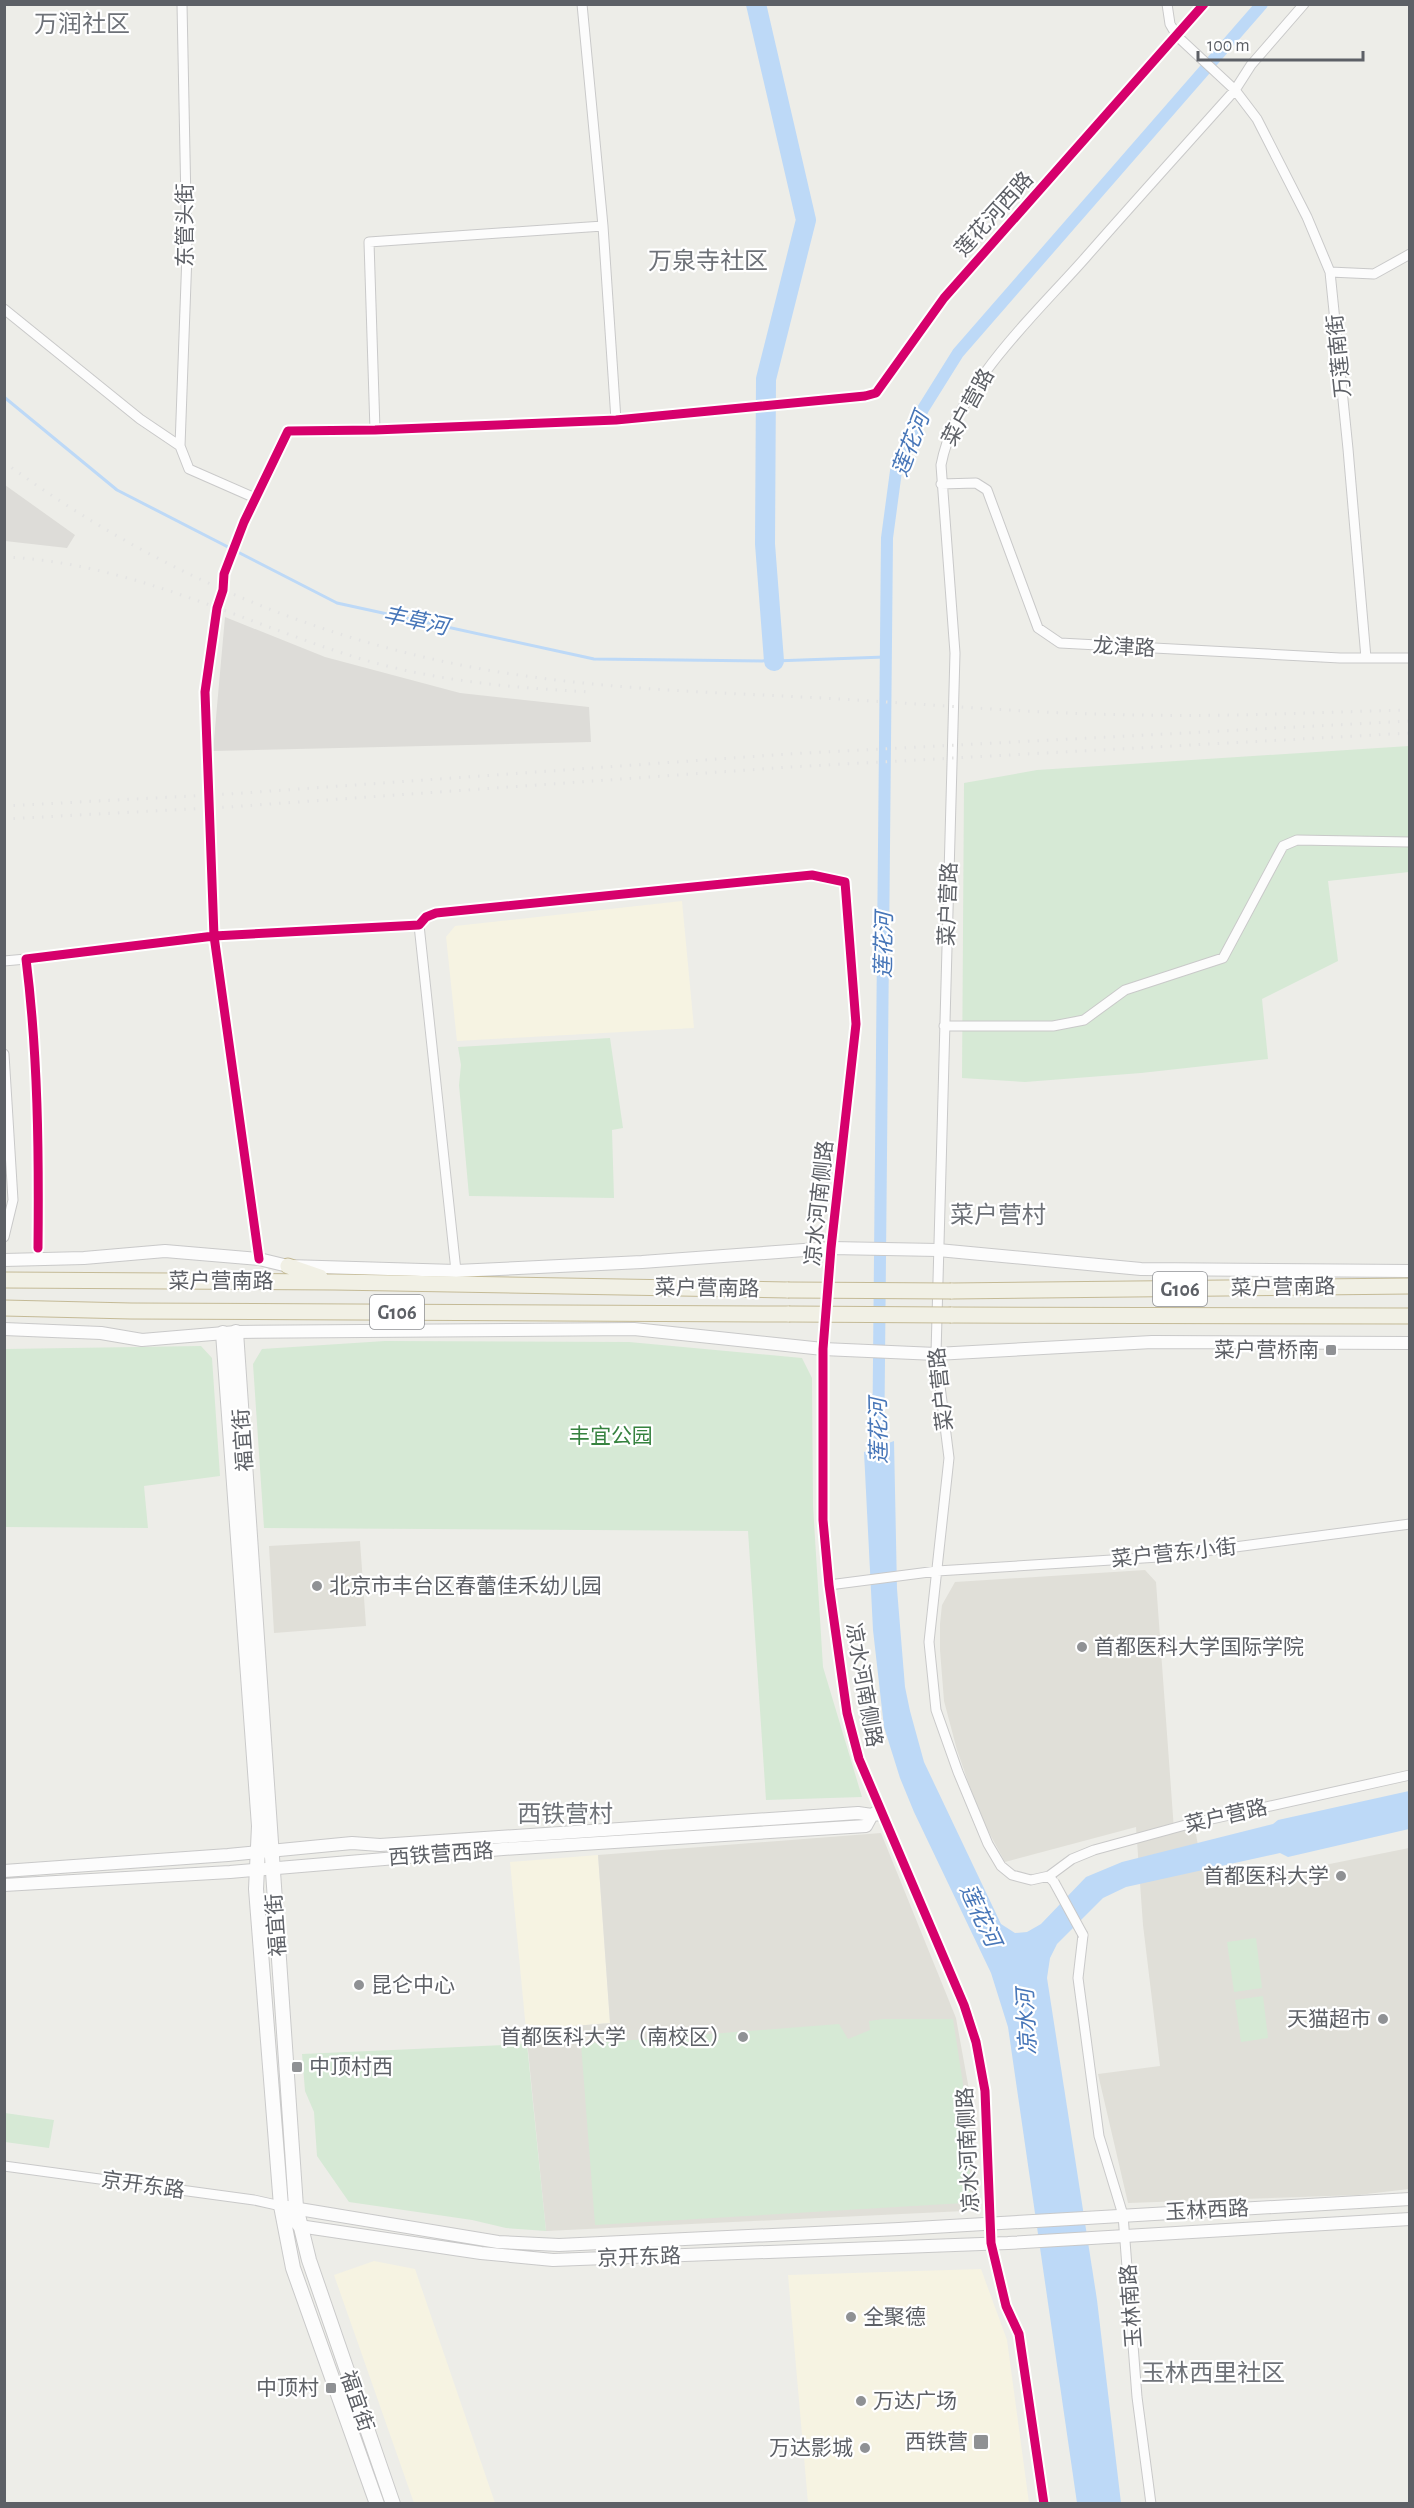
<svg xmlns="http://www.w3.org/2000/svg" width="1414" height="2508" font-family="'Alegreya Sans','Noto Sans SC',sans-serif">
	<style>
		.commercial { fill: #f6f3e2 }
		.industrial { fill: #dddcd8 }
		.education { fill: #e0dfd8 }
		.green { fill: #d6e9d5 }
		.water { fill: #bdd9f7 }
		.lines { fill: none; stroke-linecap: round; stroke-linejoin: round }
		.stream { stroke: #bdd9f7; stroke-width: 3 }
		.canal { stroke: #bdd9f7; stroke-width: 12 }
		.river { stroke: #bdd9f7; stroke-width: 20 }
		.minor-casing { stroke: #c9c9c9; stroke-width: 11 }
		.tertiary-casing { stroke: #c9c9c9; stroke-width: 14 }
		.secondary-casing { stroke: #cacaca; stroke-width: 16 }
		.trunk-casing { stroke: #c4ba96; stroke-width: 17 }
		.minor { stroke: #fcfcfc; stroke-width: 9 }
		.tertiary { stroke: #fcfcfc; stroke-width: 12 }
		.secondary { stroke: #fcfcfc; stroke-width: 14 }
		.trunk { stroke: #f1f0e5; stroke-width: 15 }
		.rail { stroke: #e4e4e3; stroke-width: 3; stroke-dasharray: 1.5 8; stroke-linecap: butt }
		.minor-bridge-casing { stroke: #c9c9c9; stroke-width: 11; stroke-linecap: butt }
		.trunk-bridge-casing { stroke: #c4ba96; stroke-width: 17; stroke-linecap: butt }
		.minor-bridge { stroke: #fcfcfc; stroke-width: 9 }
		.trunk-bridge { stroke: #f1f0e5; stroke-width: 15 }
		.cycleway-casing { stroke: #fff; stroke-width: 13 }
		.cycleway { stroke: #d6006c; stroke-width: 9 }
		.poi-dot { fill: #8f9194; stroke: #fff; stroke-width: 2 }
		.labels { text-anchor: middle; stroke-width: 4.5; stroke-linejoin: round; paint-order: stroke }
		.shield { fill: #fff; stroke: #8e9094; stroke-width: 1.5 }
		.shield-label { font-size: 20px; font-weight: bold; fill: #5d6066 }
		.street-label { font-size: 21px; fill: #5d6066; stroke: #fff }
		.poi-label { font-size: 21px; fill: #5d6066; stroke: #fff; text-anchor: end }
		.park-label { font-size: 21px; fill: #378340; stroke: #fff }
		.water-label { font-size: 22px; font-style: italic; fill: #4776b8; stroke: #fff }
		.quarter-label { font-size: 24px; fill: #6e7278; stroke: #fff }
	</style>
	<rect width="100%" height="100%" fill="#edede8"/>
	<path class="commercial" d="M682 901 694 1028 457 1041 446 937 455 926Z
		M598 1855 610 2023 526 2030 510 1862Z
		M374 2261 415 2269 495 2503H414L334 2275Z
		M981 2269 1007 2340 1029 2503H808L788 2275Z"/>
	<path class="industrial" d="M5 485 75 535 67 548 5 541Z
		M225 617 325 657 460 693 589 707 591 742 213 751Z"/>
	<path class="education" d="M360 1541 366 1626 274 1633 269 1546Z
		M1145 1570 1156 1582 1174 1830 1195 1829 1206 1889 1409 1848V2189L1358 2195 1128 2203 1098 2074 1160 2066 1143 1925 1136 1827 1005 1862 980 1816 957 1750 944 1701 940 1650V1624L942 1605 955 1582Z
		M881 1833 956 2018 974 2117 975 2204 964 2211 546 2231 526 2030 610 2023 598 1855Z"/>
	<path class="green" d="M1409 746V872L1328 881 1338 961 1262 999 1268 1059 1141 1073 1025 1082 962 1078 964 783 1037 770Z
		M610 1038 623 1128 612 1130 614 1198 469 1196 459 1085 461 1065 458 1047Z
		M385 1341 629 1342 802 1358 812 1378 813 1506 823 1667 862 1797 766 1800 748 1531 264 1528 253 1364 262 1349Z
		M201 1346 212 1358 220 1476 144 1486 148 1528 5 1527V1349Z
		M1256 1938 1262 1988 1234 1992 1227 1942Z
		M1263 1996 1268 2038 1241 2042 1235 2000Z
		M883 2019H953L969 2123 970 2191 964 2203 595 2225 581 2044 839 2024 848 2039 870 2030 869 2021Z
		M527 2044 546 2231 506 2228 472 2220 349 2202 317 2156 314 2112 305 2091 302 2054Z
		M5 2113 54 2120 49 2148 5 2142Z"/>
	<path class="water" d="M894 1441 897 1589 905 1687 910 1711 924 1762 1001 1924 1015 1933 1027 1932 1041 1924 1086 1877 1122 1862 1273 1824 1278 1820 1409 1791V1829L1288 1857 1280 1853 1126 1887 1103 1898 1057 1944 1050 1958 1047 1978 1097 2300 1121 2503H1077L1008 2027 991 1973 914 1812 900 1778 884 1727 873 1630 864 1452Z"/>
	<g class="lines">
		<path class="stream" d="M4 397 117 490 337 603 594 659 774 661 885 657"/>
		<path class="canal" d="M878 1463 887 538 896 471 923 409 958 353 1262 4"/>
		<path class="river" d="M756 4 806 220 766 379 765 544 774 661"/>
		<g class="minor-casing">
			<path id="minor" d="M582 4 603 226 616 420
				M1167 4 1170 24 1177 36 1235 90 1257 119 1307 217 1330 272 1348 449 1366 658
				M1330 272 1374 274 1410 254
				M4 309 140 419 180 446 189 469 255 498
				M375 430 369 242 603 226
				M180 446 187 254 182 4
				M941 484 976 483 987 490 1038 628 1060 643 1340 658H1410
				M419 925 456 1271
				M4 961 26 959
				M944 1026H1053L1084 1020 1125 990 1223 958 1283 846 1297 840 1410 842
				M4 1054 13 1200 4 1237
				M38 1248C39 1151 38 1055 26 959L214 936 419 925 426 917 436 913 812 875 845 882 856 1024 831 1248 823 1349V1520L829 1585 847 1713 859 1759 964 2005 976 2042 985 2091 991 2243 1006 2306 1019 2334 1044 2504
				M259 1259 214 936 205 692 217 608 223 590 224 574 244 522 288 431 375 430 616 420 865 396 876 393 944 298 1204 4
				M829 1585 937 1571 1159 1557 1410 1524
				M1049 1876 1031 1880 1012 1875 1001 1866 988 1844 958 1772 936 1710 929 1642 949 1458 936 1354 955 653 941 465C956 386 1034 316 1086 257 1135 201 1185 146 1235 90L1251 65 1304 4
				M1052 1880 1049 1876 1072 1859 1094 1850 1189 1824 1410 1775
				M1083 1935 1078 1978 1099 2136 1123 2215 1137 2397 1151 2504
				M4 2166 254 2200 281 2206"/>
		</g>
		<g class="tertiary-casing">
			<path id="tertiary" d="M4 1260 84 1258 165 1251 259 1259 288 1266 456 1271 642 1262 831 1248 938 1250 1141 1269 1410 1271
				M4 1329 101 1333 142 1340 236 1332 634 1329 823 1349 936 1354 1152 1342 1410 1343
				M4 1871 228 1855 352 1843 380 1845 858 1813 872 1815 878 1811
				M4 1885 230 1872 503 1849 866 1826 872 1815 881 1814
				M281 2206 299 2226 481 2253 553 2260 1008 2243 1410 2219
				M287 2207 498 2242 559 2245 899 2229 1410 2199"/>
		</g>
		<g class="secondary-casing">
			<path id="secondary" d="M236 1332 296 2207 309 2260 393 2504
				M223 1333 259 1826 256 1889 281 2206 293 2268 377 2504"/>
		</g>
		<g class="trunk-casing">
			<path id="trunk" d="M288 1266 320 1277
				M4 1280 334 1282 788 1290
				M951 1291 1410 1286
				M4 1308 131 1311 789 1314
				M951 1315 1410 1316"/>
		</g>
		<use href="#minor" class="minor"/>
		<use href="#tertiary" class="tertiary"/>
		<use href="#secondary" class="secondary"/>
		<use href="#trunk" class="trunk"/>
		<path class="rail" d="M4 462C158 576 337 650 526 676 630 691 736 693 840 699 940 705 1039 714 1139 715 1229 717 1319 712 1410 710
			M4 557C129 562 241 622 358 658 434 681 514 688 592 692
			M4 806 229 794 788 754 1410 721
			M4 819 228 807 790 767 1410 733"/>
		<g class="minor-bridge-casing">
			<path id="minor-bridge" d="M1054 1882 1083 1935"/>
		</g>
		<g class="trunk-bridge-casing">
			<path id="trunk-bridge" d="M788 1290 951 1291
				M789 1314 951 1315"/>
		</g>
		<use href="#minor-bridge" class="minor-bridge"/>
		<use href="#trunk-bridge" class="trunk-bridge"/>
		<g class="cycleway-casing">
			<path id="cycleway" d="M38 1248C39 1151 38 1055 26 959L214 936 419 925 426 917 436 913 812 875 845 882 856 1024 831 1248 823 1349V1520L829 1585 847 1713 859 1759 964 2005 976 2042 985 2091 991 2243 1006 2306 1019 2334 1044 2504
				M259 1259 214 936 205 692 217 608 223 590 224 574 244 522 288 431 375 430 616 420 865 396 876 393 944 298 1204 4"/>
		</g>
		<use href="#cycleway" class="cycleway"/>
	</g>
	<g class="poi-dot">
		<rect x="1325" y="1344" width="12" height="12" rx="3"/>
		<circle cx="317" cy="1586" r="6"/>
		<circle cx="1082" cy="1647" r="6"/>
		<circle cx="1341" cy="1876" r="6"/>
		<circle cx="359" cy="1985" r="6"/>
		<circle cx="1383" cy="2019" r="6"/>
		<circle cx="743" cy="2037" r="6"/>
		<rect x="291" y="2061" width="12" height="12" rx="3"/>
		<circle cx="851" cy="2317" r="6"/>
		<rect x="325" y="2382" width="12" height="12" rx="3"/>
		<circle cx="861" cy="2401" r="6"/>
		<rect x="973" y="2434" width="16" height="16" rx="3"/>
		<circle cx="865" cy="2448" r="6"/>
	</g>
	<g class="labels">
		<g class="shield">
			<rect x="1153" y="1272" width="54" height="34" rx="4.5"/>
			<rect x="370" y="1295" width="54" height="34" rx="4.5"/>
		</g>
		<g class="shield-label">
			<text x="1180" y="1296">G106</text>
			<text x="397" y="1319">G106</text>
		</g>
		<g class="street-label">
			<text transform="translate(994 214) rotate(-48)" y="7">莲花河西路</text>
			<text transform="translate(185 225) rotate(-90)" y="7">东管头街</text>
			<text transform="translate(1339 356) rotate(-96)" y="7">万莲南街</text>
			<text transform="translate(968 407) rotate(-61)" y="7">菜户营路</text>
			<text transform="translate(1124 647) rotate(3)" y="7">龙津路</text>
			<text transform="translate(948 904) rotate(-88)" y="7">菜户营路</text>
			<text transform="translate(819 1203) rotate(-84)" y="7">凉水河南侧路</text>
			<text x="221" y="1288">菜户营南路</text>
			<text transform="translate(1283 1287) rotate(-1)" y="7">菜户营南路</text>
			<text transform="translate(707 1288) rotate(1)" y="7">菜户营南路</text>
			<text transform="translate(941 1389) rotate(-96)" y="7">菜户营路</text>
			<text transform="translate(243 1440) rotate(-94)" y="7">福宜街</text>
			<text transform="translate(1174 1553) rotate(-6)" y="7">菜户营东小街</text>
			<text transform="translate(864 1685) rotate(80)" y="7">凉水河南侧路</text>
			<text transform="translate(1226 1816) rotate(-13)" y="7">菜户营路</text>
			<text transform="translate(441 1854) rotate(-4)" y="7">西铁营西路</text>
			<text transform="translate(276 1925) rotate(-94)" y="7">福宜街</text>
			<text transform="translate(968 2150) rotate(-93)" y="7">凉水河南侧路</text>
			<text transform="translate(143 2185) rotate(8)" y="7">京开东路</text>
			<text transform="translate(1207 2210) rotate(-3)" y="7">玉林西路</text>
			<text transform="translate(639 2257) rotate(-2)" y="7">京开东路</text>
			<text transform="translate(1131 2306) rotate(-94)" y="7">玉林南路</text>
			<text transform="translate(357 2401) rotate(71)" y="7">福宜街</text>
		</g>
		<g class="poi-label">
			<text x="1319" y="1357">菜户营桥南</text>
			<text x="329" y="1593" text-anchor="start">北京市丰台区春蕾佳禾幼儿园</text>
			<text x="1094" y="1654" text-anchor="start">首都医科大学国际学院</text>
			<text x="1329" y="1883">首都医科大学</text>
			<text x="371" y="1992" text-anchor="start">昆仑中心</text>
			<text x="1371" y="2026">天猫超市</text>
			<text x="731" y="2044">首都医科大学（南校区）</text>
			<text x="309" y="2074" text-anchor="start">中顶村西</text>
			<text x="863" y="2324" text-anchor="start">全聚德</text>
			<text x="319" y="2395">中顶村</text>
			<text x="873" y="2408" text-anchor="start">万达广场</text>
			<text x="968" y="2449">西铁营</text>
			<text x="853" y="2455">万达影城</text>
		</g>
		<g class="park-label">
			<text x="611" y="1443">丰宜公园</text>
		</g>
		<g class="water-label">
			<text transform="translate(910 444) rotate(-69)" y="8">莲花河</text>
			<text transform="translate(416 620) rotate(12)" y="8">丰草河</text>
			<text transform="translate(883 945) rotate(-89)" y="8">莲花河</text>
			<text transform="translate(878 1431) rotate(-91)" y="8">莲花河</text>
			<text transform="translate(981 1915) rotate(65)" y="8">莲花河</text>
			<text transform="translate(1026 2022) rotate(-93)" y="8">凉水河</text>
		</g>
		<g class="quarter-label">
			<text x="82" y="32">万润社区</text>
			<text x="708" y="269">万泉寺社区</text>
			<text x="998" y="1223">菜户营村</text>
			<text x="565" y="1822">西铁营村</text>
			<text x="1213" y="2381">玉林西里社区</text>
		</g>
	</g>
	<rect width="1414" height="2508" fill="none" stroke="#5d6066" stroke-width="12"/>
	<path d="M1198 51v9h165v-9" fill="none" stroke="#5d6066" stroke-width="3"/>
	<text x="1207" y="51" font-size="18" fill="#5d6066" stroke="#ffffff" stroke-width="4.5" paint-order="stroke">100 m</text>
</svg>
